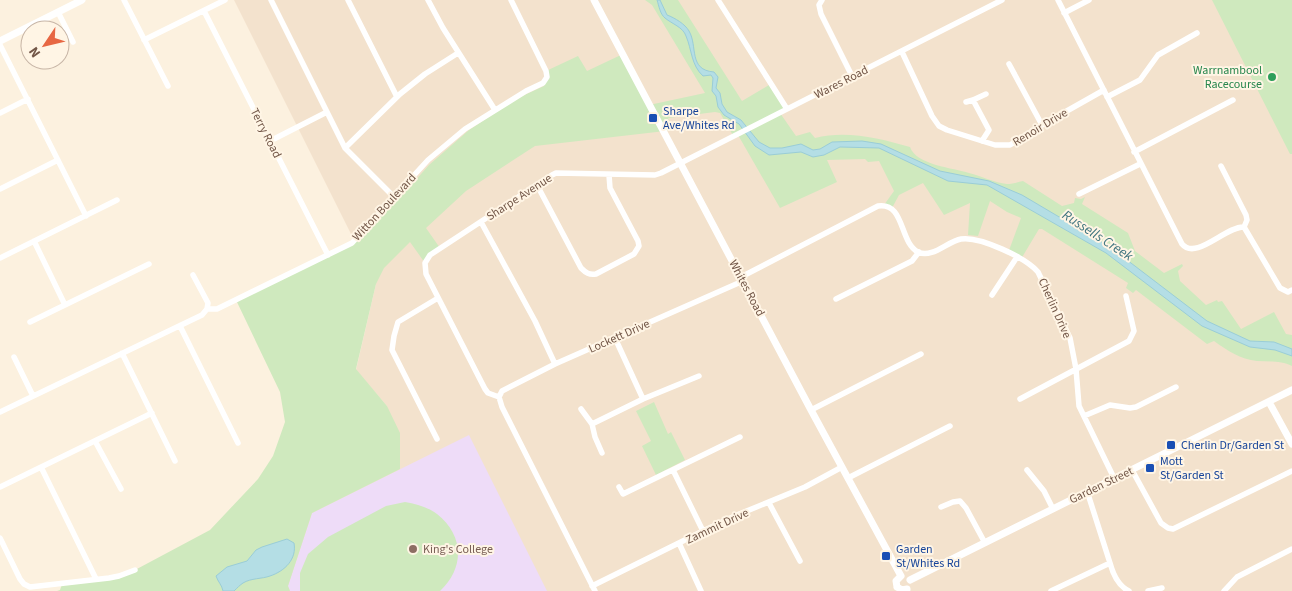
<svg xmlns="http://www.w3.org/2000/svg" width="1292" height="591" font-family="'Source Sans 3',sans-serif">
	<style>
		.residential { fill: #f3e2cd }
		.education { fill: #eedcf8 }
		.green { fill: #cfe9be }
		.water { fill: #b4dee5; stroke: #9acdd7 }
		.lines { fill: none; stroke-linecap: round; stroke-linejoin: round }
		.minor { stroke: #fff; stroke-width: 5.5 }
		.tertiary { stroke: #fff; stroke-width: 7 }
		.leisure-dot { fill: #2e9e5b; stroke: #fff5e5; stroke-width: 2 }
		.transit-dot { fill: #1a4fb4; stroke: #fff5e5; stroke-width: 2 }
		.education-dot { fill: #8d6e63; stroke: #fff5e5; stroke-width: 2 }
		.labels { text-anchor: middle; stroke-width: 4; stroke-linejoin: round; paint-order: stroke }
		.leisure-label { font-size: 12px; fill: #27864d; stroke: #fff5e5; text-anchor: end }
		.street-label { font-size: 12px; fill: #725647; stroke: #fff5e5 }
		.transit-label { font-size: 12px; fill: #164399; stroke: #fff5e5; text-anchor: start }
		.education-label { font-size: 12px; fill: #785e54; stroke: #fff5e5; text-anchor: start }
		.water-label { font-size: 14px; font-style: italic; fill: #3e747f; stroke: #fff5e5 }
	</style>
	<rect width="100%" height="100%" fill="#fcf1df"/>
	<path class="residential" d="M234 0H1292V591H69L312 513 387 406 356 370 376 284Z"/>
	<path class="education" d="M469 435 547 591H290L288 586 312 513Z"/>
	<path class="green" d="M645 0H678L742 101 769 85 785 110 780 113 796 136 810 132 815 138C846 130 879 138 910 147 916 165 954 168 969 173 981 176 995 183 1007 184 1012 184 1018 182 1023 181L1062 206 1074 203 1075 198 1081 199 1085 197 1082 204 1128 233 1135 251 1164 273 1182 264 1183 266 1178 271 1180 281 1206 305 1217 300 1218 302 1222 301 1241 329 1274 312 1286 334 1292 335V366C1281 360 1269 362 1257 361 1240 359 1228 351 1214 341L1207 344 1136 290 1133 293 1126 288 1128 283 1042 229H1039L1021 259 1008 253 1021 218 1007 212 990 201 978 236 968 235 970 203 944 215 923 183 899 195 892 208 884 205 894 191 879 161 868 162 865 159 827 160 837 182 780 208 738 135 734 137 720 113 715 112 668 118 674 130 535 146 466 191 426 228 440 248 425 263 410 242 384 268 376 284 356 369 387 406 400 433V469L312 513 288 586 290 591H57L60 590 62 584 119 576 135 570 210 530 258 479 273 456 285 422 280 392 236 300 354 241 406 191 429 165 469 130 518 98 544 86 546 71 578 56 587 71 623 54 649 105 705 93 652 5Z
		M1212 0H1292V154H1290Z
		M654 402 668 434 671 432 685 460 656 475 642 446 651 441 636 411Z
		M405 502C416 504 428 507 437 514 464 535 465 568 440 591H300V573L308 554 328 537 386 506Z"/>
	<path class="water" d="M657 0H660L667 15C675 18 685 24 689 31 698 46 688 70 714 72L718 77 716 88 720 93 722 104 727 112 741 120 759 142 770 148H782L801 144 813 150 820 149 832 142 862 141 881 144 940 171 989 181 1022 195 1110 247 1207 321 1250 341 1274 342 1292 349V356L1275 350 1250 347 1202 326 1106 253 987 185 948 181 879 148 840 147 824 155 813 157 801 152 769 155 755 146 739 124 724 115 718 107 716 96 712 91 713 78 711 75 703 76C691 65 692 50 686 36 683 27 672 24 665 18 660 14 659 6 657 0Z
		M287 539 294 543C297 559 285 571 270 576 262 579 251 578 243 583 240 585 237 588 234 591H223C222 585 218 582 216 576L227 567 247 561 256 550 262 547Z"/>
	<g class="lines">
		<path class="minor" d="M124 0 168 86
			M271 0 345 148 394 197
			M348 0 397 97
			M428 0 443 28 495 110
			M718 0 787 109
			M822 0 819 5 821 14 852 76
			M1058 0 1182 244C1196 261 1226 226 1244 227
			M204 11 328 255
			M58 12 73 42
			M1064 13 1089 0
			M144 40 225 0
			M0 45 86 216
			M902 52 932 116 939 126 947 130 995 145H1010L1042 125 1104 90
			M1009 64 1042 125
			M1107 97 1140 80 1158 55 1197 33
			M973 100 989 130 982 141
			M966 102 973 100 986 94
			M0 113 28 99
			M270 141 327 112
			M345 148 400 94 425 74 458 53
			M1134 152 1233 100
			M1221 166 1246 215 1247 220 1244 227
			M537 185 581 268C586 273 589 275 596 274L634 254 639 246 638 241 610 188 609 175
			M0 189 58 160
			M1079 194 1140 164
			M481 222 535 321 555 364
			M1244 227 1280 288 1288 292 1292 290
			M34 241 65 305
			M0 258 117 200
			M193 275 208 303 207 309
			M741 277 878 206C905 202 899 242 918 252 932 259 948 241 961 239 980 236 1026 258 1038 272L1070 338 1076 369 1079 406 1114 478
			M992 295 1017 257
			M836 299 912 261 919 252
			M30 322 149 264
			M180 326 238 443
			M122 353 175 461
			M14 357 33 396
			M499 397 488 393 485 389 426 274 425 263 430 255 552 175 556 173 655 175 661 173 1002 0
			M499 397 502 391 555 364 743 281
			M499 397 502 407 595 591
			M643 399 699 376
			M1020 399 1129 341 1134 331 1126 296
			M581 409 592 424 595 437 602 453
			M811 410 921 354
			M0 412 202 315 207 309H217L352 243 428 160 465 129 526 91 543 83 547 77 546 71 511 0
			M1084 416 1110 405 1130 408 1136 407 1176 387
			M592 424 643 399 615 338
			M437 439 392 350 394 336 398 322 438 298
			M95 441 121 489
			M41 467 96 579
			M673 470 703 531
			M1027 470 1044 491 1053 509
			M1132 470 1161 523 1168 528 1173 529 1292 471
			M848 478 950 426
			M0 487 152 413
			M619 487 623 494 740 437
			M769 503 800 561
			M941 507 953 502 960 501 966 508 985 543
			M0 538 20 579 24 584 30 587 109 578 119 576 135 570
			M679 543 701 591
			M1110 563C1113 574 1118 586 1129 591
			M592 586 703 531 737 515 805 487 842 467
			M1051 591 1110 563 1087 491
			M1148 591 1162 588
			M1224 591 1237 577 1292 549"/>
		<path class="tertiary" d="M594 0 811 410 901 576
			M0 41 82 0
			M1269 402 1292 444
			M910 580 1292 390
			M897 587 896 581 901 576
			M897 587 902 590 907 589"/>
	</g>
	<circle class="leisure-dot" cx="1272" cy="77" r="5"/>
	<g class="transit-dot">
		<rect x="648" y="113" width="10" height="10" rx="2.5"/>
		<rect x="1166" y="440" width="10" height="10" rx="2.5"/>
		<rect x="1145" y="463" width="10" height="10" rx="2.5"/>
		<rect x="881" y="551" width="10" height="10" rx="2.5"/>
	</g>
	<circle class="education-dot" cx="413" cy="549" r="5"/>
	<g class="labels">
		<g class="leisure-label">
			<text x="1262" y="74">Warrnambool<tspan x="1262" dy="14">Racecourse</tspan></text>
		</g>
		<g class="street-label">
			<text transform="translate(841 82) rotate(-27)" y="4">Wares Road</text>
			<text transform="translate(1040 127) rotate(-31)" y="4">Renoir Drive</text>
			<text transform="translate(266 133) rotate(63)" y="4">Terry Road</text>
			<text transform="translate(519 197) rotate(-33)" y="4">Sharpe Avenue</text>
			<text transform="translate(384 207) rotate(-47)" y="4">Witton Boulevard</text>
			<text transform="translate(747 288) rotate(62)" y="4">Whites Road</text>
			<text transform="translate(1055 308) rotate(66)" y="4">Cherlin Drive</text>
			<text transform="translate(619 336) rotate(-24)" y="4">Lockett Drive</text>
			<text transform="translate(1101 485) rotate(-26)" y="4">Garden Street</text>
			<text transform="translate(717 526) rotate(-25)" y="4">Zammit Drive</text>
		</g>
		<g class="transit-label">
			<text x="663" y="115">Sharpe<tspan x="663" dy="14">Ave/Whites Rd</tspan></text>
			<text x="1181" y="449">Cherlin Dr/Garden St</text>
			<text x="1160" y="465">Mott<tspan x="1160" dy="14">St/Garden St</tspan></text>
			<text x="896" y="553">Garden<tspan x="896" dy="14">St/Whites Rd</tspan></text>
		</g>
		<g class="education-label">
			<text x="423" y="553">King's College</text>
		</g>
		<g class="water-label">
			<text transform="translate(1098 235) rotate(33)" y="5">Russells Creek</text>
		</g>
	</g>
	<g transform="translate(45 45) rotate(235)"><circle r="24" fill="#fff5e5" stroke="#c7b5a6"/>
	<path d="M0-4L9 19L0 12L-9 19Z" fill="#e76743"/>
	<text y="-8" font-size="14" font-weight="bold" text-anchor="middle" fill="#725647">N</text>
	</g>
</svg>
